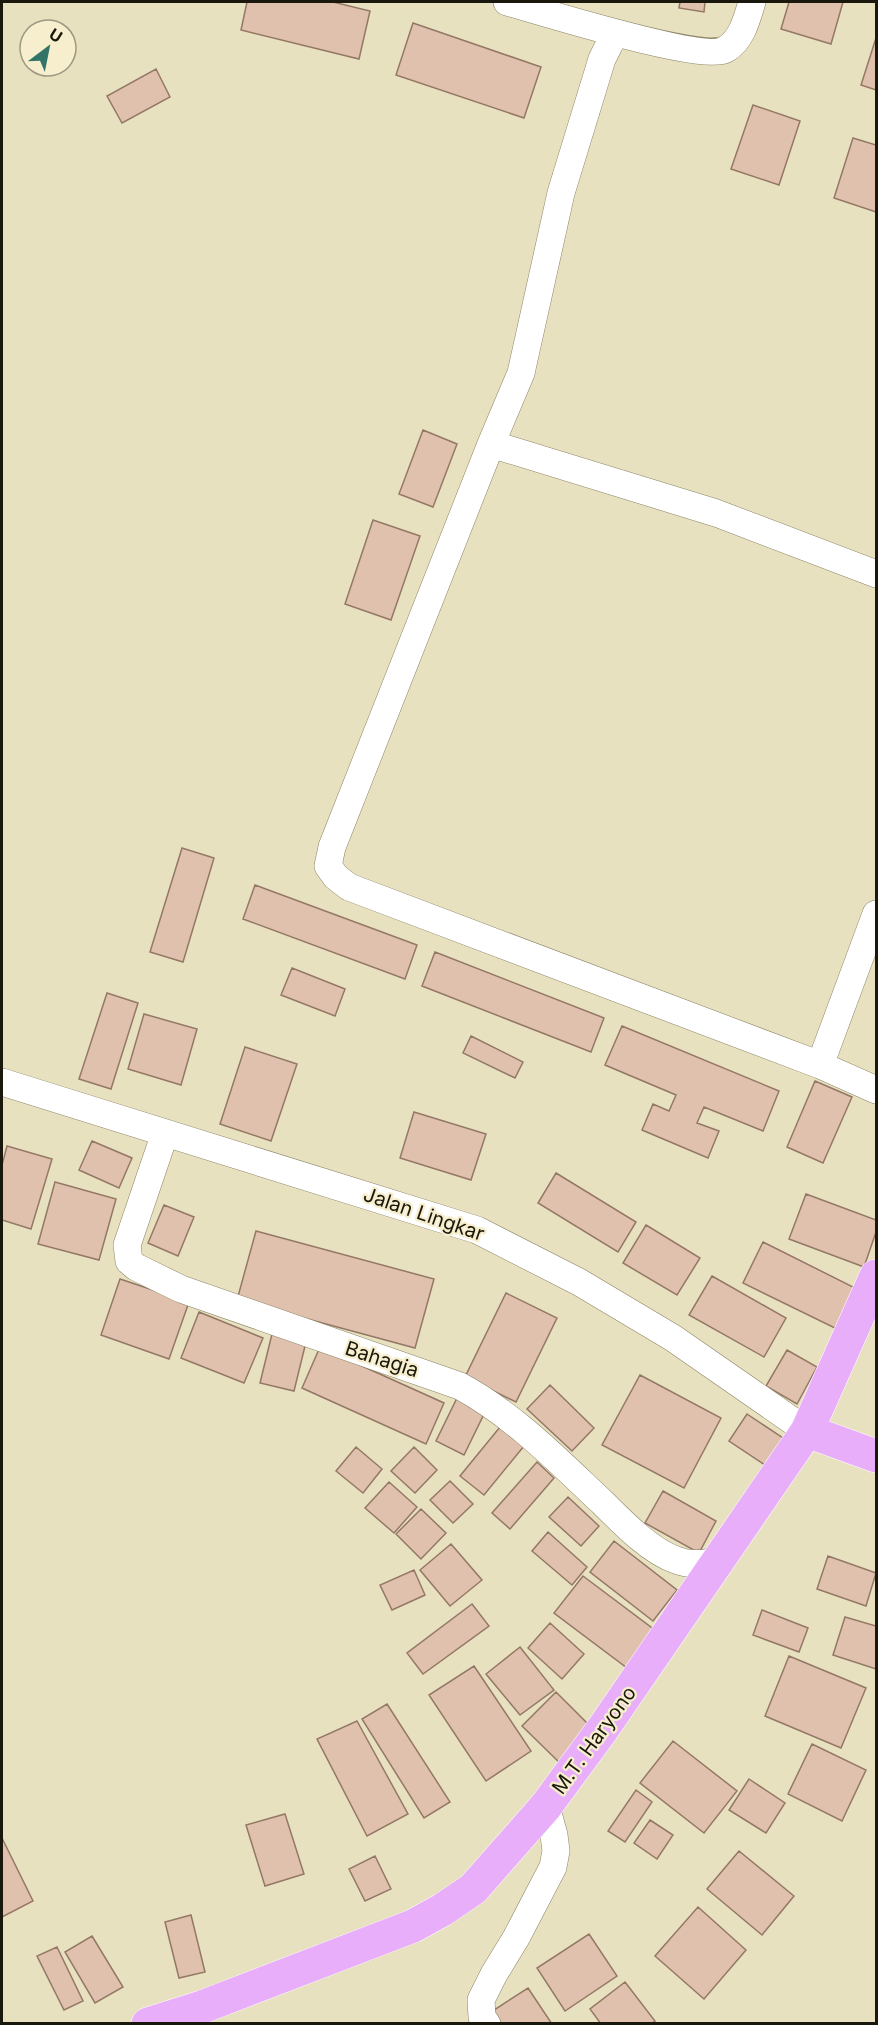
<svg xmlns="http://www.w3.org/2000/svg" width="878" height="2025" font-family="Inter,sans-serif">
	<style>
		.building { fill: #e0c1ae; stroke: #947866; stroke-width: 1.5 }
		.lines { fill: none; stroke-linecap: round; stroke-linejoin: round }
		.minor-casing { stroke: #8b8466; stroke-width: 28 }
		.trunk-casing { stroke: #fff; stroke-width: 34 }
		.minor { stroke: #fff; stroke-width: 27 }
		.trunk { stroke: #e8aefa; stroke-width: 33 }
		.labels { text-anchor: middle; stroke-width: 4.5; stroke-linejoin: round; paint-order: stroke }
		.street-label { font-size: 20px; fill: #1a180c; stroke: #f6eecd }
	</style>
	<rect width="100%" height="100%" fill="#e8e1c0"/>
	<path class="building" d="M247 2H333L370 11 359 59 241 30Z
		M680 2H705L704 12 679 8Z
		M789 2H843L831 44 781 29Z
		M413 23 541 67 524 118 396 75Z
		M876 38V90L861 85Z
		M156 69 170 97 122 123 107 96Z
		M753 105 800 121 779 185 731 169Z
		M853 138 876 145V212L834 198Z
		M423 430 457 444 433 507 399 494Z
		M373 520 420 536 391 620 345 604Z
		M182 848 214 858 183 962 150 952Z
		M255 885 417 945 405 979 243 919Z
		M435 952 604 1018 591 1052 422 986Z
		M292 968 345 989 335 1016 281 995Z
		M107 993 138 1003 111 1089 79 1079Z
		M144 1014 197 1029 181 1085 128 1069Z
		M622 1026 779 1091 763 1131 704 1107 697 1123 719 1131 708 1158 642 1130 653 1104 669 1111 676 1095 605 1065Z
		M471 1036 523 1062 515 1078 463 1053Z
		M245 1047 297 1064 271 1141 220 1124Z
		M815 1081 852 1097 823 1163 787 1147Z
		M414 1112 486 1134 471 1180 400 1158Z
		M92 1141 132 1158 119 1188 79 1170Z
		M7 1146 52 1159 31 1229 2 1220V1165Z
		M556 1173 636 1222 618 1252 538 1203Z
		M55 1182 116 1199 99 1260 38 1244Z
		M806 1194 876 1220V1232L864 1267 789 1239Z
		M164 1205 194 1217 178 1256 148 1243Z
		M646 1225 700 1258 677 1295 623 1263Z
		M256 1231 434 1279 415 1348 237 1300Z
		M763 1242 863 1292 843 1332 743 1283Z
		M712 1276 786 1318 764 1357 689 1315Z
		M120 1279 189 1302 169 1359 101 1335Z
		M506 1293 557 1318 516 1402 465 1377Z
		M199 1312 263 1338 244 1383 181 1358Z
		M272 1334 306 1342 294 1391 260 1383Z
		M320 1347 444 1403 426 1444 302 1388Z
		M787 1350 817 1367 797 1404 766 1386Z
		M640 1375 721 1418 684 1488 602 1445Z
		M550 1385 594 1428 572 1451 527 1409Z
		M457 1398 485 1412 464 1455 436 1441Z
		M747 1414 783 1438 765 1465 729 1441Z
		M500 1427 524 1446 484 1495 460 1476Z
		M356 1447 382 1469 363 1493 336 1471Z
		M414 1447 437 1470 415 1493 391 1471Z
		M537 1462 554 1478 510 1529 492 1513Z
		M450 1481 473 1504 453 1523 430 1500Z
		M389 1482 417 1507 394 1533 365 1508Z
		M663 1491 716 1521 699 1553 645 1523Z
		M568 1497 599 1526 581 1546 549 1517Z
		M421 1509 446 1533 421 1559 396 1534Z
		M548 1532 587 1567 572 1585 532 1551Z
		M614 1541 677 1590 653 1621 590 1572Z
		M451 1544 482 1580 450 1606 420 1570Z
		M828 1556 876 1573 866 1606 817 1589Z
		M414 1570 425 1595 392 1610 380 1585Z
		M583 1576 664 1637 635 1674 554 1613Z
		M472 1604 489 1626 423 1674 407 1653Z
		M762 1610 808 1628 799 1652 753 1635Z
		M845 1617 876 1626V1669L833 1655Z
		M550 1623 584 1654 562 1679 528 1648Z
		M520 1647 554 1690 520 1715 486 1674Z
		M789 1656 866 1688 841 1748 765 1716Z
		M474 1666 531 1751 486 1781 429 1695Z
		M556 1692 597 1733 564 1767 522 1726Z
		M387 1704 450 1802 424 1818 362 1719Z
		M357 1721 408 1814 367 1836 317 1739Z
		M673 1741 737 1791 704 1833 640 1783Z
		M812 1744 866 1770 842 1821 788 1794Z
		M749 1779 785 1803 766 1833 729 1810Z
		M636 1790 652 1802 625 1842 608 1831Z
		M285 1814 304 1874 265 1886 246 1825Z
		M650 1820 673 1835 657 1859 634 1843Z
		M2 1838 33 1901 2 1917Z
		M739 1851 794 1896 762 1935 707 1889Z
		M375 1856 391 1889 365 1901 349 1869Z
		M698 1907 746 1950 704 1999 655 1956Z
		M191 1915 205 1972 179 1978 165 1922Z
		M589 1934 617 1976 565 2011 537 1968Z
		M92 1936 123 1987 95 2003 65 1952Z
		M57 1947 83 2001 64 2010 37 1956Z
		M625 1982 655 2021 651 2024H601L590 2009Z
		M528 1988 552 2024H499L491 2012Z"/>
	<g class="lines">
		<g class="minor-casing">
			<path id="minor" d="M507 2C540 11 705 63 726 49 742 40 747 18 752 2
				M615 33 602 59 561 193 521 373 491 444 332 847 328 866 336 877 349 887 820 1065 876 1090
				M491 444 716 513 876 574
				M820 1065 876 914
				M2 1082 477 1230 579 1282 673 1338 807 1431
				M165 1133 127 1245 129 1261 136 1267 181 1289 460 1386C515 1416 558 1461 603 1503 622 1522 650 1551 676 1560 691 1566 706 1564 721 1559
				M487 2024 482 2017 481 2000 494 1974 516 1938 553 1867 556 1851 554 1835 546 1806"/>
		</g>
		<g class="trunk-casing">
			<path id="trunk" d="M807 1431 876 1456
				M148 2024 202 2007 413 1926 442 1910 473 1889 546 1806 602 1730 807 1431 876 1276"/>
		</g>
		<use href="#minor" class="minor"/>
		<use href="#trunk" class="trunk"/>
	</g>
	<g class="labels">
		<g class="street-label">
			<text transform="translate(424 1214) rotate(19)" y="7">Jalan Lingkar</text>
			<text transform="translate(382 1359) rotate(18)" y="7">Bahagia</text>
			<text transform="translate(594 1740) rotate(-54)" y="7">M.T. Haryono</text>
		</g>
	</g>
	<rect width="878" height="2025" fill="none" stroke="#1a180c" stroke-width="6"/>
	<g transform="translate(48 48) rotate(32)"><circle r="28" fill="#f6eecd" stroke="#9e9880" stroke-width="1.5"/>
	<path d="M0-4.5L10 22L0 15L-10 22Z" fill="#327568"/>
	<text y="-9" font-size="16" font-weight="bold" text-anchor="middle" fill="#1a180c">U</text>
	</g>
</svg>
